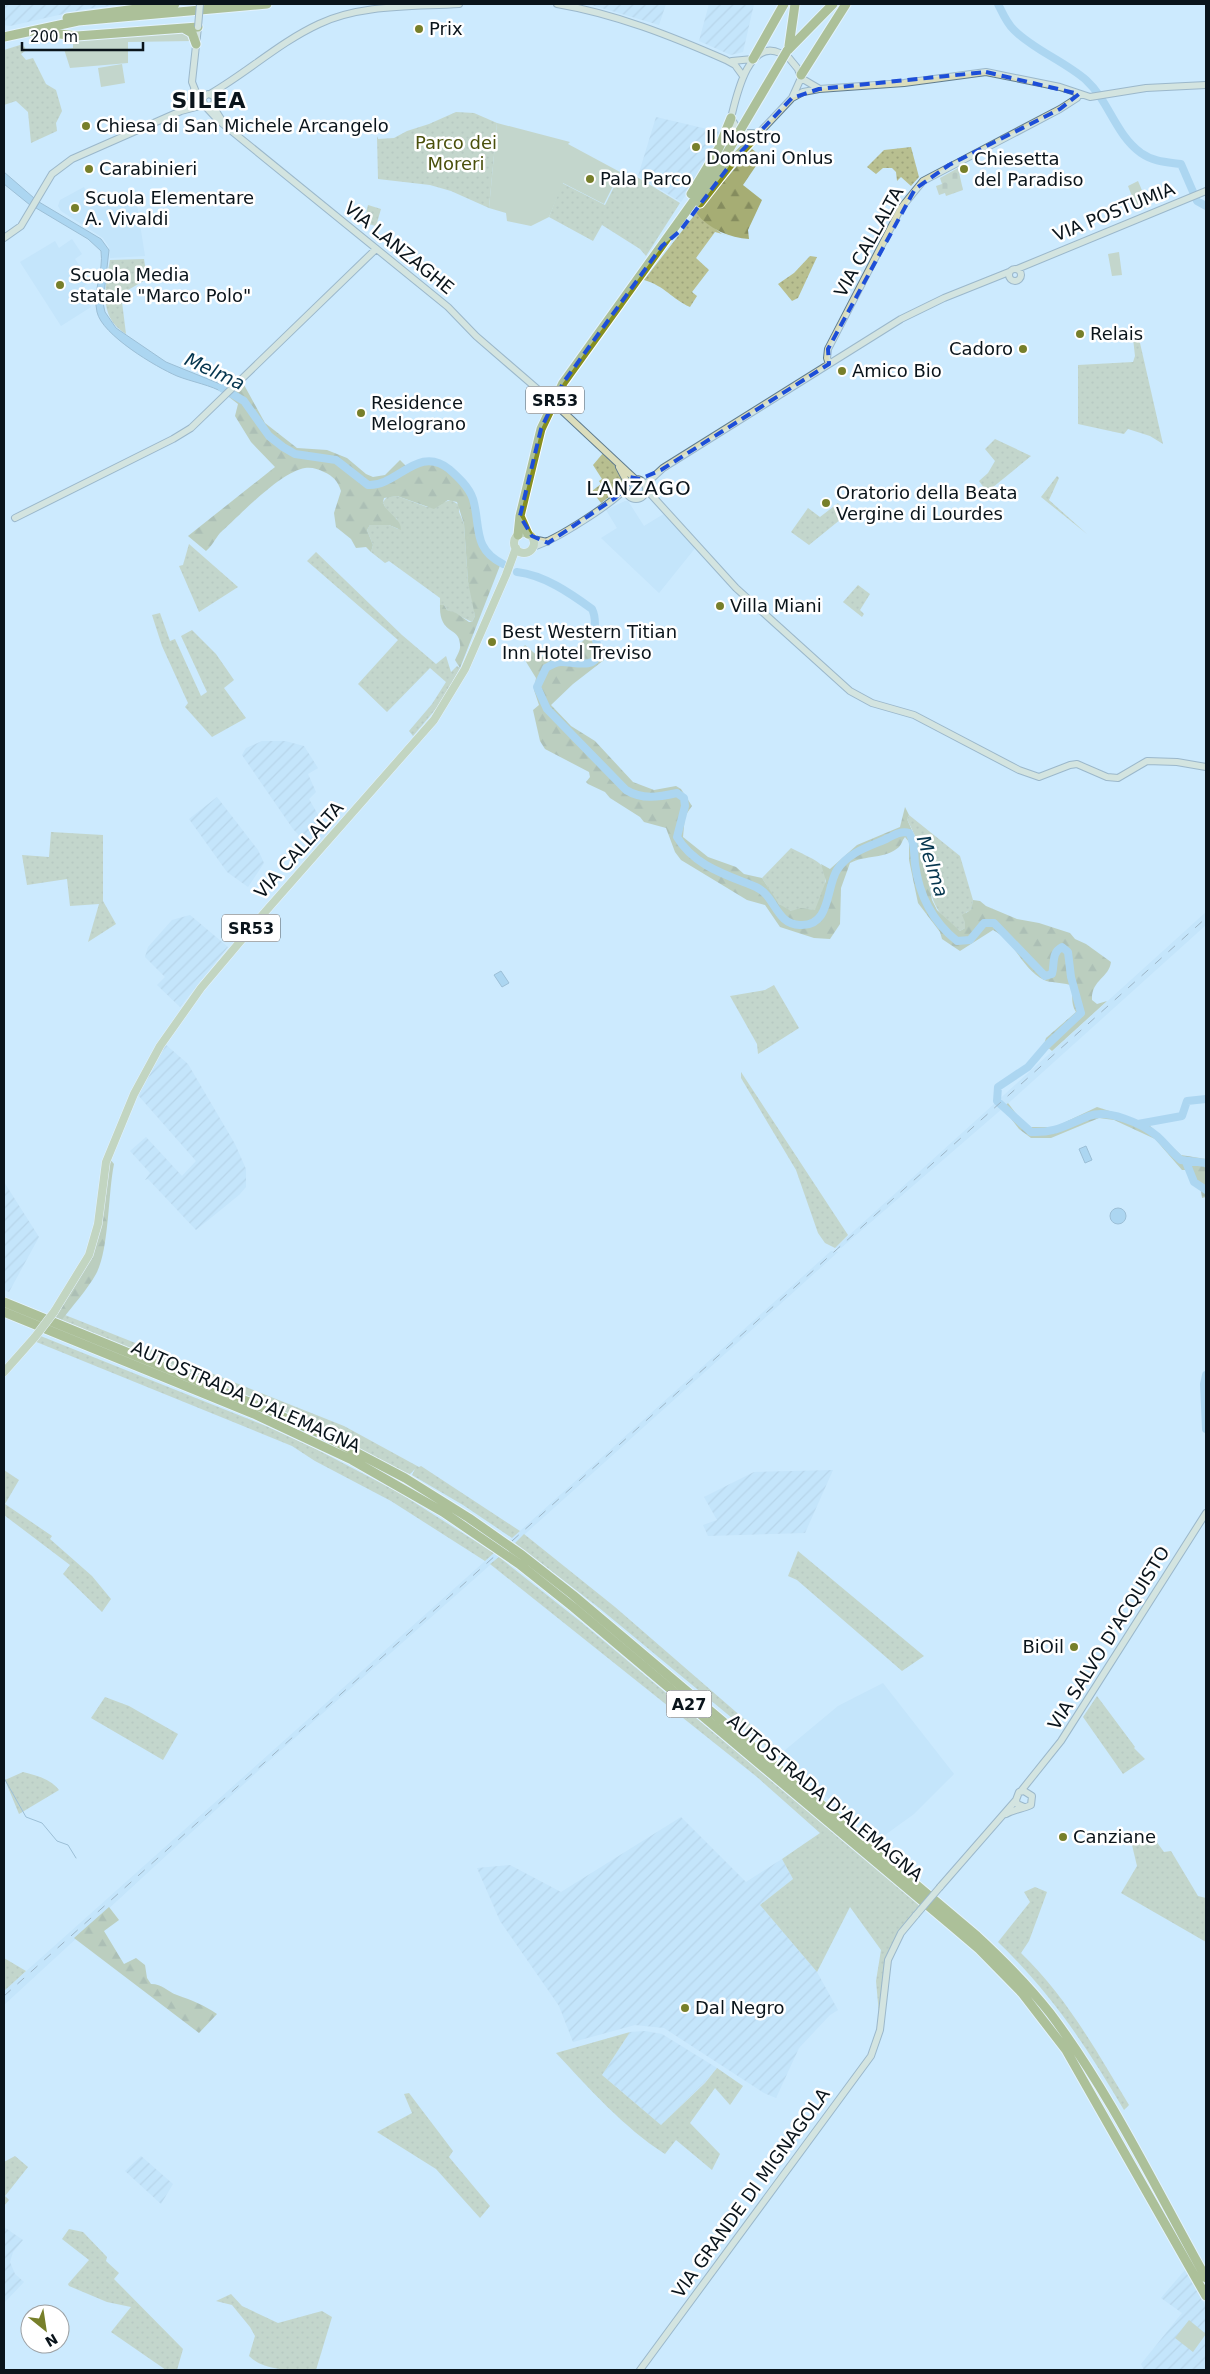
<svg xmlns="http://www.w3.org/2000/svg" width="1210" height="2374" font-family="'DejaVu Sans',sans-serif">
	<style>
		.built { fill: #badff8 }
		.industrial { fill: url(#industrial-furrows) }
		.grass { fill: url(#grass-dots) }
		.forest { fill: url(#forest-firs) }
		.cemetery { fill: url(#cemetery-stones) }
		.pitch { fill: #b8bf90 }
		.water { fill: #86bfe3; stroke: #618ca7 }
		.lines { fill: none; stroke-linecap: round; stroke-linejoin: round }
		.stream { stroke: #618ca7; stroke-width: 1 }
		.river { stroke: #86bfe3; stroke-width: 8 }
		.secondary-casing { stroke: #607c8e; stroke-width: 8 }
		.primary-casing { stroke: #fff; stroke-width: 9 }
		.highway-casing { stroke: #fff; stroke-width: 11 }
		.secondary { stroke: #dbddbc; stroke-width: 6 }
		.primary { stroke: #b6bc79; stroke-width: 8 }
		.highway { stroke: #868f20; stroke-width: 9 }
		.rail { stroke: #627582; stroke-width: 1; stroke-dasharray: 9 9; stroke-linecap: butt }
		.secondary-bridge-casing { stroke: #607c8e; stroke-width: 8; stroke-linecap: butt }
		.primary-bridge-casing { stroke: #fff; stroke-width: 9; stroke-linecap: butt }
		.highway-bridge-casing { stroke: #fff; stroke-width: 11; stroke-linecap: butt }
		.secondary-bridge { stroke: #dbddbc; stroke-width: 6 }
		.primary-bridge { stroke: #b6bc79; stroke-width: 8 }
		.highway-bridge { stroke: #868f20; stroke-width: 9 }
		.marked { fill: none; stroke: #1d4ed8; stroke-width: 4; stroke-dasharray: 10 6; stroke-linejoin: round }
		.poi-dot { fill: #777f2a; stroke: #fff; stroke-width: 2 }
		.labels { text-anchor: middle; stroke-width: 5; stroke-linejoin: round; paint-order: stroke }
		.shield { fill: #fff; stroke: #545a5f; stroke-width: 1 }
		.shield-label { font-size: 16px; font-weight: bold; fill: #0a141b }
		.poi-label { font-size: 18px; fill: #0a141b; stroke: #fff; text-anchor: start }
		.park-label { font-size: 18px; fill: #4a500b; stroke: #fff }
		.street-label { font-size: 18px; fill: #0a141b; stroke: #fff }
		.water-label { font-size: 19px; font-style: italic; fill: #05354e; stroke: #fff }
		.quarter-label { font-size: 20px; letter-spacing: 1px; fill: #0a141b; stroke: #fff }
		.district-label { font-size: 22px; font-weight: bold; letter-spacing: 1px; fill: #0a141b; stroke: #fff }
	</style>
	<defs>
		<pattern id="industrial-furrows" width="10" height="10" patternUnits="userSpaceOnUse" patternTransform="scale(1.25)"><rect width="10" height="10" fill="#badff8"/><path d="M-1 1l2-2M0 10L10 0M9 11l2-2" fill="none" stroke="#9fbed4"/></pattern>
		<pattern id="grass-dots" width="8" height="8" patternUnits="userSpaceOnUse" patternTransform="scale(1.25)"><rect width="8" height="8" fill="#b8bf90"/><path d="M2 2h.1M6 6h.1" fill="none" stroke="#9da37c" stroke-width="1.8" stroke-linecap="round"/></pattern>
		<pattern id="forest-firs" width="22" height="20" patternUnits="userSpaceOnUse" patternTransform="scale(1.25)"><rect width="22" height="20" fill="#a6ad74"/><path d="M5 1l3.5 6h-7zM16 11l3.5 6h-7z" fill="#858c5e"/></pattern>
		<pattern id="cemetery-stones" width="16" height="16" patternUnits="userSpaceOnUse" patternTransform="scale(1.25)"><rect width="16" height="16" fill="#b8bf90"/><path d="M2 7V4a2 2 0 0 1 4 0v3zM10 15v-3a2 2 0 0 1 4 0v3z" fill="#9da37c"/></pattern>
	</defs>
	<rect width="100%" height="100%" fill="#cceafe"/>
	<path class="built" d="M84 187 91 205H108L136 199 145 256 110 258 109 247 103 238 61 211 58 206 60 200Z
		M72 239 82 254 75 259 90 282 80 289 91 307 61 326 20 262 55 241 59 248Z
		M625 501H628L644 526 667 512 696 547 659 593 601 538 617 528 606 510Z
		M1206 912V925L1003 1108 841 1248H835Z
		M831 1251 838 1252 515 1543 510 1540Z
		M494 1553 499 1557 270 1760 4 2005V1991Z
		M883 1683 954 1774 914 1814 878 1840 778 1756 838 1706Z"/>
	<path class="industrial" d="M4 4H117V5L85 9 10 26 4 25Z
		M588 4H666L659 25Z
		M709 4H754L743 52 731 55 699 41Z
		M656 117 720 132 692 186 681 202 638 176Z
		M262 741H285L304 746 318 768 308 774 316 792 309 799 328 832 312 849 293 829 242 755 246 748Z
		M217 797 258 850 264 863 248 887 227 872 189 819Z
		M190 915 228 947 180 1007 157 985 165 977 145 957 148 947 172 920Z
		M165 1044 188 1064 235 1144 246 1169V1187L239 1195 196 1230 148 1179 145 1180 150 1173 130 1151 146 1137 182 1176 196 1161 137 1094Z
		M4 1182 39 1237 9 1292 4 1290Z
		M833 1470 805 1533 708 1536 703 1525 717 1520 704 1497 754 1472Z
		M681 1817 746 1882 782 1859 793 1879 760 1905 817 1972 838 2010 830 2015 799 2048 776 2098 764 2093 664 2028 635 2025 573 2042 559 2006 500 1921 477 1868 510 1865 561 1892Z
		M645 2031 662 2034 717 2068 705 2082 661 2125 602 2075 630 2032Z
		M141 2156 173 2184 161 2204 125 2171Z
		M4 2227 23 2240 13 2252 10 2262 15 2274 24 2282 4 2303Z
		M1185 2270 1206 2307V2370H1144L1141 2364 1182 2313 1161 2298Z"/>
	<path class="grass" d="M20 45 25 47V51L21 54 26 60 33 58 46 84 56 90 62 111 56 123 57 131 31 143 28 112 16 101 4 105V50Z
		M456 112 474 113 497 123 489 208 451 191 430 185 378 179 377 136 378 139 394 138 407 131 429 124Z
		M911 147 919 177 911 186 901 177 897 181 896 172 892 168H883L876 174 867 167 884 150Z
		M619 177 633 185 637 177 680 203 646 256 640 249 602 225 593 241 549 217 562 183 605 205Z
		M368 205 381 209 376 226 364 223Z
		M696 213 722 234 737 238 715 232 696 258 709 270 692 292 697 296 690 307C672 299 665 286 644 280Z
		M810 256 817 257 798 298 792 301 778 284 794 273Z
		M144 259 147 279 121 294 126 334C98 317 105 288 110 260Z
		M1133 338 1140 343 1163 444 1150 436 1128 429 1124 434 1078 424V365L1133 362 1135 356Z
		M995 439 1031 456 987 492 979 481 988 473 995 461 985 449Z
		M604 452C612 463 626 473 621 488L601 503 592 491 601 484 599 481 602 479 593 465Z
		M1057 476 1059 478 1049 500 1087 534 1041 497Z
		M397 496 427 507 451 500 459 505V512L464 524 468 582 473 597 475 616 472 622 447 610 444 605H440V598L389 561 385 563 371 552 373 545 367 530 370 525H389L398 529 397 519 388 514 383 502 387 497Z
		M838 503 846 515 809 545 791 532 808 508 820 517Z
		M189 544 238 587 199 612 179 566 183 565Z
		M316 552 402 635 436 664 446 656 451 672 457 666 460 668 440 704 413 736 409 731 432 704 446 682 430 668 387 712 358 684 398 640 307 561Z
		M858 585 870 594 860 610 864 614 862 617 843 602Z
		M160 613 170 641 175 639 201 696 207 692 181 636 192 630 216 654 234 680 224 688 246 718 212 737 185 707 188 703 162 646 152 615Z
		M909 815 960 856 973 900 971 911 966 912 965 928 960 931C928 908 933 896 925 862 922 848 913 832 907 819Z
		M51 832 103 835V901L116 924 88 942 99 904 70 906 67 879 27 885 22 855 49 857Z
		M791 848C800 853 811 857 819 863 832 874 823 899 815 911 806 907 799 913 791 911 776 907 770 889 762 878Z
		M774 985 799 1028 758 1054 757 1044 730 996 765 990Z
		M741 1072 848 1235 835 1248 825 1243 818 1233 796 1170 741 1078Z
		M65 1315 344 1426 419 1467 421 1466 520 1531 512 1538 463 1505 412 1475 415 1469 409 1475 319 1428 62 1320Z
		M38 1335 266 1426 316 1449 398 1492 494 1553 485 1561 391 1501 315 1461 292 1446 34 1341Z
		M4 1470 19 1480 5 1504 52 1536 50 1539 92 1576 111 1599 102 1612 63 1574 70 1565 4 1515Z
		M524 1534 615 1607 782 1752 778 1756 598 1607 515 1543Z
		M798 1551 924 1656 902 1671 797 1580 788 1576Z
		M499 1557 581 1622 920 1905C882 1951 885 1969 880 2025L876 1981 881 1950 850 1907 817 1972 760 1905 793 1879 782 1859 820 1833 757 1777 490 1564Z
		M1097 1696 1135 1747 1134 1748 1145 1759 1123 1774 1083 1717Z
		M105 1697 129 1706 178 1734 163 1760 91 1718Z
		M23 1772C35 1775 51 1779 59 1790L19 1814 5 1780Z
		M1153 1837 1164 1852 1171 1851 1198 1896 1206 1898V1942L1121 1893 1137 1866 1132 1845Z
		M1035 1887 1047 1892 1029 1941 1021 1953C1066 1996 1097 2052 1129 2105L1124 2110C1087 2047 1051 1993 998 1942L1030 1902 1024 1892Z
		M4 1958 26 1971 4 1991Z
		M630 2032 602 2075 661 2125 705 2083 717 2068 743 2086 730 2105 715 2088 690 2123 720 2154 712 2170 676 2140 665 2154C623 2127 590 2089 556 2053Z
		M409 2093 453 2151 449 2157 490 2206 480 2218 436 2169 377 2132 412 2113 404 2094Z
		M15 2156 28 2167 5 2196 9 2200 4 2206V2162Z
		M69 2229 83 2232 107 2257 106 2261 119 2273 114 2279 183 2349 177 2370H166L111 2332 131 2307 107 2302 69 2286 68 2284 89 2260 62 2239Z
		M231 2294 242 2306 278 2323 322 2311 332 2317 316 2370C294 2370 265 2372 249 2356L255 2336 250 2327 232 2305 216 2301Z"/>
	<path class="forest" d="M752 149 762 157 743 185 762 200 748 230 749 239C730 238 709 229 696 213Z
		M243 383 265 423 297 448 327 450 347 458 366 474 373 477 385 475 400 460 406 466C432 454 461 467 472 494 483 520 471 540 497 560L498 557 501 563 460 668 455 660C457 655 461 650 460 644 459 626 439 635 440 605H444L447 610 456 613 469 622H472L475 616 468 582 464 524 457 502 448 500 434 509 397 496 384 498 383 502C387 515 401 517 401 530L389 525H370L367 530 373 545 371 552 366 547 356 548 351 539 336 527 334 513 341 491C338 481 333 476 324 472 318 469 312 467 305 468 280 472 239 516 220 533 215 539 212 546 206 551L188 536 275 467 251 442 235 416 238 404 229 397Z
		M598 626 597 638 604 660 573 684 551 705 571 726 595 741 633 782 654 790 676 786 681 789 692 806 685 816 683 837 708 857 736 867 744 874 762 878 779 904 791 911 801 908 815 910 826 881 821 864 830 869 857 845 900 827 905 807 909 815 907 819 925 861 932 900 937 910 960 931 965 928V922L962 915 971 910 973 900 980 901 986 906 1017 919 1039 923 1070 933 1075 939 1086 944 1111 962C1109 978 1091 980 1092 1000L1097 1004 1107 1001 1052 1051 1044 1044 1046 1038 1076 1012C1069 1000 1075 994 1070 985 1061 982 1050 983 1044 980 1022 969 1015 941 993 930L960 951 942 939 940 932 918 903 909 860V842L905 837C902 840 902 844 899 847 886 859 865 855 850 863L841 888 840 924 830 939 814 938 780 927 765 905 747 900 681 860 675 852 666 828 644 822 640 817 610 798 605 792 588 784 586 782 590 777 589 772 545 749 540 741 533 710 539 705 534 690 536 678 520 652 525 645 540 658 554 650H574Z
		M1008 1103 1026 1127H1055L1097 1107 1147 1123 1181 1155 1206 1159V1197L1202 1198 1201 1191 1191 1183 1186 1170H1182L1155 1139 1114 1120 1099 1118 1051 1138H1031L1019 1129 1003 1108Z
		M109 1158 114 1164C108 1193 109 1251 96 1274 87 1290 73 1305 62 1320L52 1316 74 1287 91 1256Z
		M109 1907 119 1920 104 1931 124 1964 136 1958 145 1965 147 1978 151 1984C163 1984 166 1991 177 1995 191 2000 204 2005 217 2014L199 2033 74 1938Z"/>
	<path class="cemetery" d="M958 168 963 190 946 196 945 193 939 195 936 186 942 184 940 178Z"/>
	<path class="pitch" d="M185 31 192 41 128 42V63L70 68 64 49 73 48V39Z
		M122 64 125 83 101 87 98 68Z
		M497 123 570 142 568 144 620 172 604 204 563 183 549 217 531 226 507 221 506 213 489 208Z
		M1138 181 1147 202 1136 207 1128 186Z
		M1119 252 1122 275 1112 276 1108 254Z
		M1189 2320 1206 2334 1193 2352 1175 2338Z"/>
	<path class="water" d="M4 172 34 198 30 205 4 184Z
		M39 202 101 239 109 250 103 303 105 312 116 328 166 362 230 388 224 393C211 385 192 382 177 376 156 367 102 335 97 312 92 292 104 271 101 251L88 239 36 208Z
		M501 971 509 983 502 987 494 975Z
		M1086 1146 1092 1160 1085 1163 1079 1149Z
		M1110 1216a8 8 0 1 1 16 0a8 8 0 1 1-16 0Z"/>
	<g class="lines">
		<path class="stream" d="M4 1778 26 1817 42 1823 57 1841 68 1845 76 1858"/>
		<path class="river" d="M998 4C1002 12 1007 24 1014 30 1034 50 1064 61 1086 80 1109 101 1115 134 1141 153 1154 162 1166 162 1181 164L1197 201 1206 206
			M222 388 244 401 269 436 283 447 295 454 336 460 368 485C397 487 418 444 449 469 458 477 469 487 473 499 481 526 472 549 503 564
			M517 572C544 575 570 593 592 609 597 619 594 625 595 635 595 642 600 648 598 654 595 670 571 661 560 662 554 663 551 665 546 668L537 687 547 709 626 790C642 800 659 797 677 793L684 798 685 806 677 837C694 866 727 875 756 887 776 896 775 924 800 925 831 927 826 887 837 870 848 853 867 847 884 840 892 836 901 830 909 833 915 842 914 853 915 864 919 895 932 921 957 941L970 940 984 923H994L1045 976 1052 974C1055 963 1051 953 1062 947L1068 952 1071 977 1081 1013 1046 1046 1028 1067 998 1087 997 1101 1031 1132C1057 1133 1066 1125 1089 1116 1108 1109 1141 1123 1157 1136 1165 1143 1172 1153 1181 1160L1206 1163
			M1138 1124 1182 1116 1187 1101 1206 1099
			M1186 1162 1194 1182 1206 1190
			M1206 1375 1204 1384 1206 1429"/>
		<g class="secondary-casing">
			<path id="secondary" d="M557 4C616 14 671 36 726 60L735 65 743 76
				M198 27 192 82 196 92 202 98
				M732 61 753 59
				M801 78 818 88
				M210 94C248 72 280 42 319 24 361 4 414 7 459 4
				M792 98 803 92 819 89 904 83 986 72 1060 87 1090 97 1146 88 1206 85
				M214 103 211 106H205L202 98 208 94 214 96 216 111 221 119
				M205 106 218 120 448 307 476 336 549 399
				M187 107 192 99 194 89
				M737 128 731 118C736 98 748 38 780 53
				M745 133H759L792 98 801 78 798 69 789 58
				M4 238 21 226 52 174 72 159 181 111 204 105
				M1009 275a6 6 0 1 1 12 0a6 6 0 1 1-12 0Z
				M1017 269 1206 191
				M829 364 827 358 828 349 901 208 923 181 1060 109 1077 98 1079 94
				M557 406 635 479
				M619 467 628 484
				M626 489a10 10 0 1 1 20 0a10 10 0 1 1-20 0Z
				M646 488 649 481 663 468 901 319 944 298 1009 272
				M646 489 736 588 850 691 872 703 914 715 1019 770 1039 777 1070 765 1077 764 1107 777 1118 778 1147 761 1177 762 1206 767
				M15 518 173 439 191 428 376 249
				M533 539 547 542
				M533 547C556 540 612 504 627 487
				M1021 1791 1061 1741 1206 1513
				M1006 1814C1014 1809 1023 1809 1031 1805L1032 1796 1024 1791 1019 1792 1016 1800 1017 1804 1024 1807
				M940 1887 1016 1800
				M640 2370 871 2056 880 2030 888 1960 901 1933 916 1915"/>
		</g>
		<g class="primary-casing">
			<path id="primary" d="M514 543a10 10 0 1 1 20 0a10 10 0 1 1-20 0Z
				M54 1312 89 1255 98 1224 106 1162 134 1094 160 1046 201 988 265 912 434 720 465 669 506 575 516 548
				M4 1372 35 1337"/>
		</g>
		<g class="highway-casing">
			<path id="highway" d="M67 18 175 4
				M185 29 192 33 196 44
				M34 31 77 36 198 27
				M4 37 78 21 267 4
				M789 46 795 4
				M787 51 833 4
				M753 59 784 4
				M801 75 846 4
				M691 194 719 148 731 118
				M700 203 736 157 759 133
				M520 516 528 534
				M518 535 520 516 541 429 563 383 723 160 738 134
				M4 1302 266 1409 325 1436 405 1478 469 1518 522 1555 573 1595 977 1936C1003 1960 1028 1985 1050 2013 1111 2094 1156 2189 1206 2278
				M4 1312 254 1414 352 1460 443 1512 519 1564 573 1607 952 1926 979 1949 1022 1993 1066 2050 1206 2296"/>
		</g>
		<use href="#secondary" class="secondary"/>
		<use href="#primary" class="primary"/>
		<use href="#highway" class="highway"/>
		<path class="rail" d="M512 1541 1206 918
			M4 1996 496 1555"/>
		<g class="secondary-bridge-casing">
			<path id="secondary-bridge" d="M198 27 200 4
				M916 1915 940 1887"/>
		</g>
		<g class="primary-bridge-casing">
			<path id="primary-bridge" d="M35 1337 54 1312"/>
		</g>
		<g class="highway-bridge-casing">
			<path id="highway-bridge" d="M738 134 787 51"/>
		</g>
		<use href="#secondary-bridge" class="secondary-bridge"/>
		<use href="#primary-bridge" class="primary-bridge"/>
		<use href="#highway-bridge" class="highway-bridge"/>
	</g>
	<path d="M0 0H1210V2374H0ZM986 72 1079 94 1060 109 949 165 915 189 828 349 829 364 661 470 640 479 629 477 627 487 615 498 548 543 532 536 520 516 541 429 563 383 662 246 680 231 736 157 792 98 819 89Z" fill="#cceafe" fill-opacity=".55" fill-rule="evenodd"/>
	<path class="marked" d="M986 72 1079 94 1060 109 949 165 915 189 828 349 829 364 661 470 640 479 629 477 627 487 615 498 548 543 532 536 520 516 541 429 563 383 662 246 680 231 736 157 792 98 819 89Z"/>
	<g class="poi-dot">
		<circle cx="419" cy="29" r="5"/>
		<circle cx="86" cy="126" r="5"/>
		<circle cx="696" cy="147" r="5"/>
		<circle cx="89" cy="169" r="5"/>
		<circle cx="964" cy="169" r="5"/>
		<circle cx="590" cy="179" r="5"/>
		<circle cx="75" cy="208" r="5"/>
		<circle cx="60" cy="285" r="5"/>
		<circle cx="1080" cy="334" r="5"/>
		<circle cx="1023" cy="349" r="5"/>
		<circle cx="842" cy="371" r="5"/>
		<circle cx="361" cy="413" r="5"/>
		<circle cx="826" cy="503" r="5"/>
		<circle cx="720" cy="606" r="5"/>
		<circle cx="492" cy="642" r="5"/>
		<circle cx="1074" cy="1647" r="5"/>
		<circle cx="1063" cy="1837" r="5"/>
		<circle cx="685" cy="2008" r="5"/>
	</g>
	<g class="labels">
		<g class="shield">
			<rect x="526" y="386.5" width="58" height="27" rx="4"/>
			<rect x="222" y="914.5" width="58" height="27" rx="4"/>
			<rect x="666.5" y="1690.5" width="45" height="27" rx="4"/>
		</g>
		<g class="shield-label">
			<text x="555" y="406">SR53</text>
			<text x="251" y="934">SR53</text>
			<text x="689" y="1710">A27</text>
		</g>
		<g class="poi-label">
			<text x="429" y="35">Prix</text>
			<text x="96" y="132">Chiesa di San Michele Arcangelo</text>
			<text x="706" y="143">Il Nostro<tspan x="706" dy="21">Domani Onlus</tspan></text>
			<text x="974" y="165">Chiesetta<tspan x="974" dy="21">del Paradiso</tspan></text>
			<text x="99" y="175">Carabinieri</text>
			<text x="600" y="185">Pala Parco</text>
			<text x="85" y="204">Scuola Elementare<tspan x="85" dy="21">A. Vivaldi</tspan></text>
			<text x="70" y="281">Scuola Media<tspan x="70" dy="21">statale "Marco Polo"</tspan></text>
			<text x="1090" y="340">Relais</text>
			<text x="1013" y="355" text-anchor="end">Cadoro</text>
			<text x="852" y="377">Amico Bio</text>
			<text x="371" y="409">Residence<tspan x="371" dy="21">Melograno</tspan></text>
			<text x="836" y="499">Oratorio della Beata<tspan x="836" dy="21">Vergine di Lourdes</tspan></text>
			<text x="730" y="612">Villa Miani</text>
			<text x="502" y="638">Best Western Titian<tspan x="502" dy="21">Inn Hotel Treviso</tspan></text>
			<text x="1064" y="1653" text-anchor="end">BiOil</text>
			<text x="1073" y="1843">Canziane</text>
			<text x="695" y="2014">Dal Negro</text>
		</g>
		<g class="park-label">
			<text x="456" y="149">Parco dei<tspan x="456" dy="21">Moreri</tspan></text>
		</g>
		<g class="street-label">
			<text transform="translate(1114 212) rotate(-22)" y="6">VIA POSTUMIA</text>
			<text transform="translate(869 242) rotate(-61)" y="6">VIA CALLALTA</text>
			<text transform="translate(399 248) rotate(39)" y="6">VIA LANZAGHE</text>
			<text transform="translate(299 850) rotate(-48)" y="6">VIA CALLALTA</text>
			<text transform="translate(246 1397) rotate(24)" y="6">AUTOSTRADA D'ALEMAGNA</text>
			<text transform="translate(1109 1638) rotate(-58)" y="6">VIA SALVO D'ACQUISTO</text>
			<text transform="translate(825 1798) rotate(40)" y="6">AUTOSTRADA D'ALEMAGNA</text>
			<text transform="translate(751 2193) rotate(-54)" y="6">VIA GRANDE DI MIGNAGOLA</text>
		</g>
		<g class="water-label">
			<text transform="translate(215 371) rotate(25)" y="7">Melma</text>
			<text transform="translate(933 866) rotate(72)" y="7">Melma</text>
		</g>
		<g class="quarter-label">
			<text x="639" y="495">LANZAGO</text>
		</g>
		<g class="district-label">
			<text x="209" y="108">SILEA</text>
		</g>
	</g>
	<rect width="1210" height="2374" fill="none" stroke="#0a141b" stroke-width="10"/>
	<g transform="translate(45 2329) rotate(150)"><circle r="24" fill="#ffffff" stroke="#9da1a4"/>
	<path d="M0-4L9 19L0 12L-9 19Z" fill="#777f2a"/>
	<text y="-8" font-size="14" font-weight="bold" text-anchor="middle" fill="#0a141b">N</text>
	</g>
	<path d="M22 42v8h121v-8" fill="none" stroke="#0a141b" stroke-width="2.5"/>
	<text x="30" y="42" font-size="15" fill="#0a141b" stroke="#ffffff" stroke-width="4" paint-order="stroke">200 m</text>
</svg>
